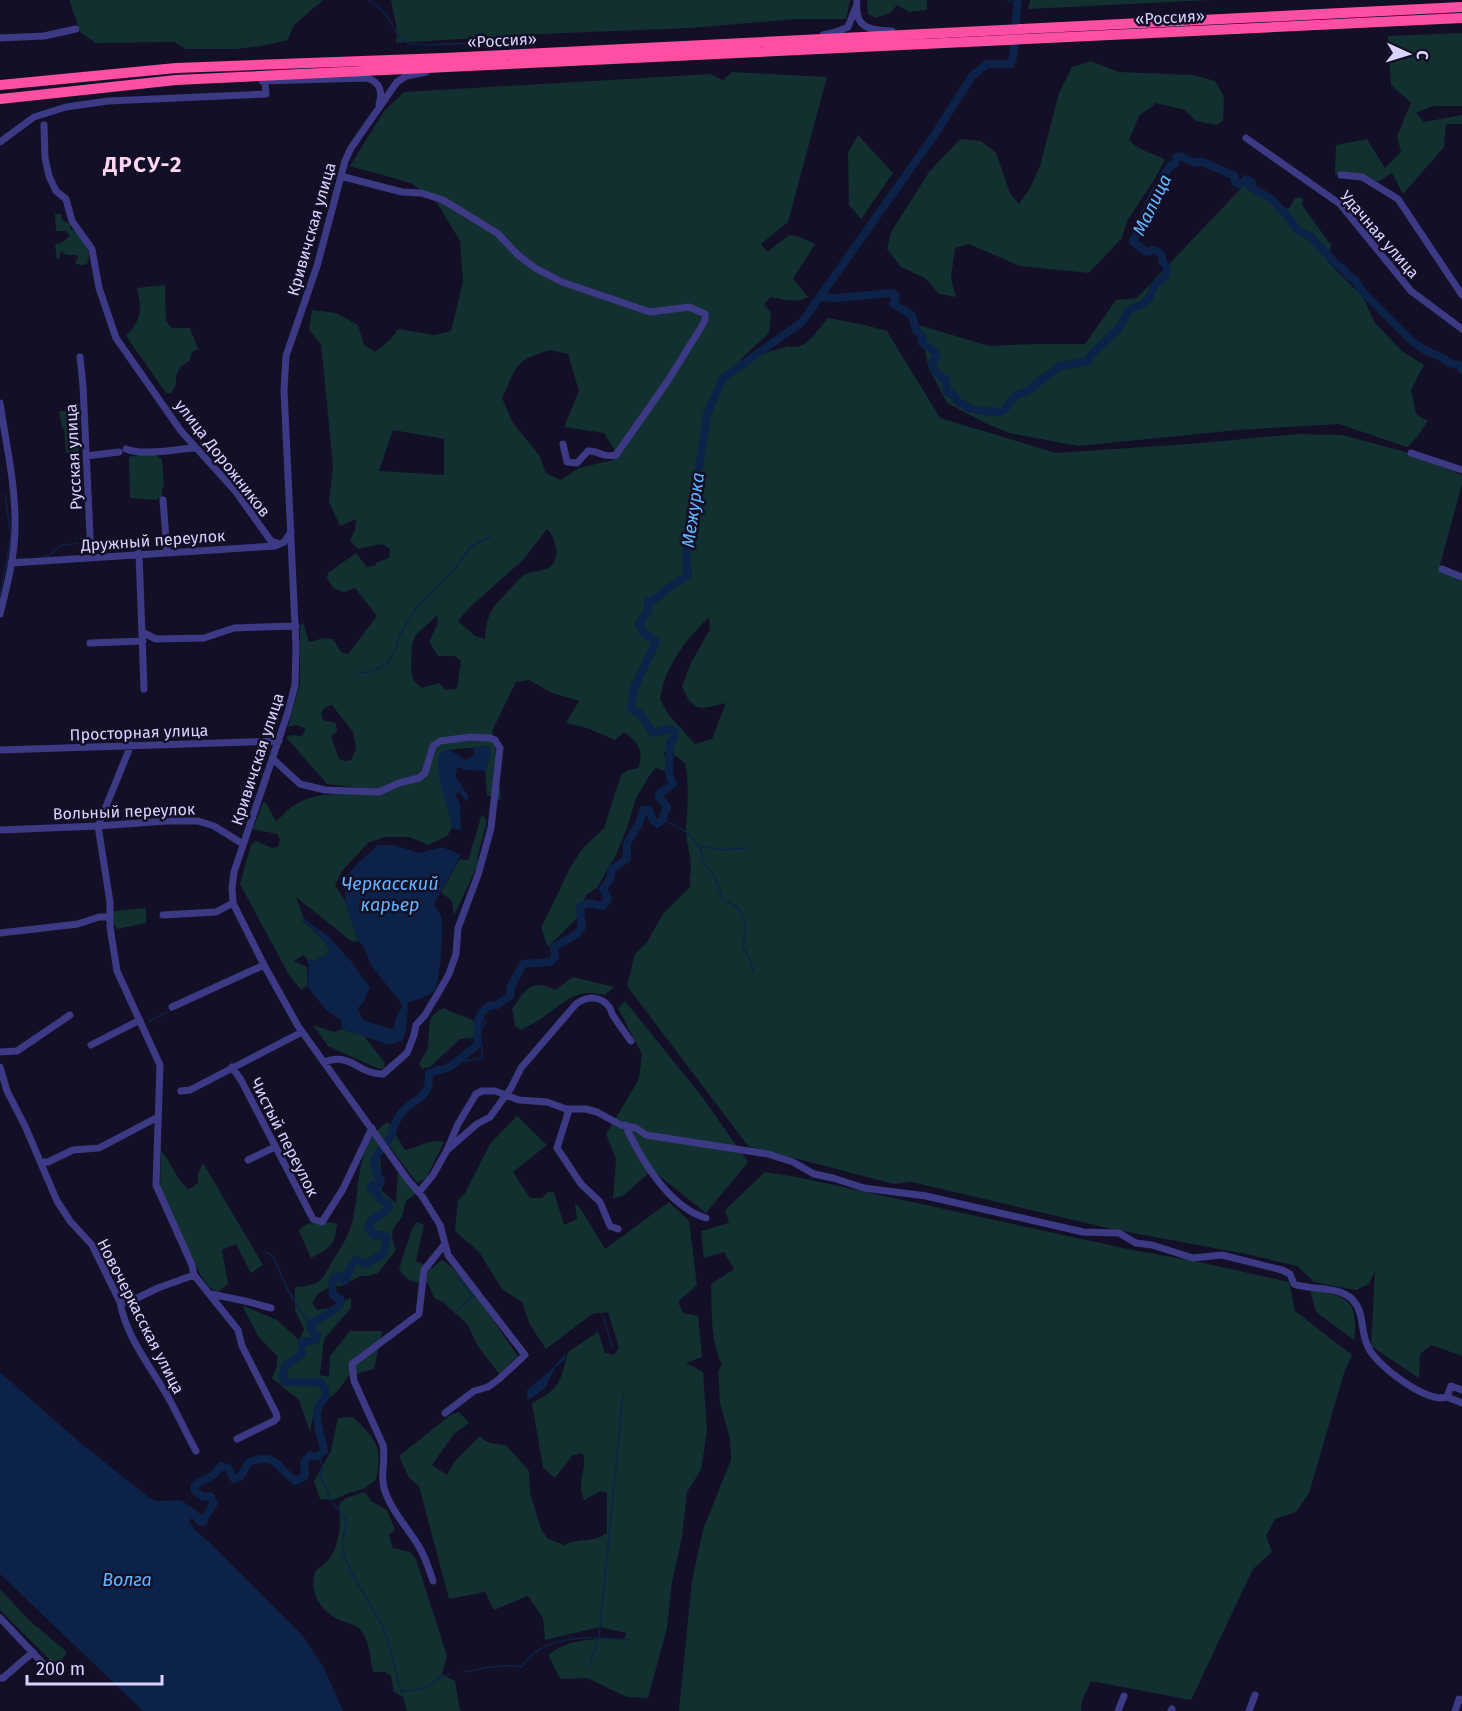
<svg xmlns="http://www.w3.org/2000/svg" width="1462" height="1711" font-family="'Fira Sans',sans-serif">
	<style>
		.green { fill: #12302f; fill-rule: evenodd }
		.water { fill: #0c2248 }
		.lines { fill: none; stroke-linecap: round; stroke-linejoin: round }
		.stream { stroke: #0c2248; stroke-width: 1.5 }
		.river { stroke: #0c2248; stroke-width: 8 }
		.minor { stroke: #3d3a85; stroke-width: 7 }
		.highway { stroke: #ff4fa3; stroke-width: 10 }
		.labels { text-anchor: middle; stroke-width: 5; stroke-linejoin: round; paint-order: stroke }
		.street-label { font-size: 16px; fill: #d9d4ff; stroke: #130f26 }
		.water-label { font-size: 18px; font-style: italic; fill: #62b6ff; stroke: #130f26 }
		.district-label { font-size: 22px; font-weight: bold; letter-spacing: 1.5px; fill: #ffd6f0; stroke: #130f26 }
	</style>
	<rect width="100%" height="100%" fill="#130f26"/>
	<path class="green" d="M69 0H323L294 25 288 40 262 46 235 49H186L174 42 96 43 81 33Z
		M391 0H850L846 19H796L690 28 540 34 396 43 397 30Z
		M867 0H927V10L909 12 897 5 890 13 876 18 868 14Z
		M1030 0H1211L1028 9Z
		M1462 33V106H1433L1416 113 1424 122 1462 115V124H1446L1444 147 1403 194 1392 173 1378 182 1362 174H1335L1336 145 1367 139 1385 168 1401 152 1397 136 1411 103 1391 85 1388 36Z
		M1091 61 1119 72 1193 75 1215 81 1224 96 1223 120 1217 125 1196 121 1185 110 1156 103 1139 116 1129 140C1140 152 1152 152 1165 160L1154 180 1127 221 1122 238 1089 273 1020 266 969 244 955 248 951 278 956 297 939 294 925 278 901 267 887 249 891 232 929 172 960 139 981 141 996 153 1010 193 1019 204 1030 188 1040 166 1059 93 1072 67Z
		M732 72 827 77 788 222 761 244 767 252 789 235 797 236 815 244 793 279 808 297C796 304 783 299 770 297L764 305 771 312 769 333 739 361 788 346C806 352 817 330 828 318L865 325 887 331 940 418 1056 453 1202 443 1297 434 1342 435 1402 451 1462 475V484L1439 569 1462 580V1356L1431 1345 1420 1354 1419 1378 1371 1346 1375 1271 1369 1284 1356 1290 1314 1282 1297 1266 1246 1254 1112 1229 912 1182 894 1184 748 1146 627 986 635 954 647 942 663 914 691 886C688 879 691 875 691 868 691 855 686 843 686 830 687 807 690 786 685 763L669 751 664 752 667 765 664 771 656 768 649 776 636 798 627 828 615 857 606 872 597 888 586 895 577 918 548 947 541 928 571 866 583 848 604 828 621 775 628 770 638 768C645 752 637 741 624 732L615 740 587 728 566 723 579 701 552 693 529 680 516 682 492 731 496 751 501 800 487 795 485 771 490 757V746L448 750 439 754 452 828 447 836 428 845 409 837H384L368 843 342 871 335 885 345 901 358 941 352 942 296 897 304 918 302 920 324 941 331 951 312 963 303 955 294 961 307 967V986L301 990 289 975 240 884 251 845 256 841 272 848 278 847 280 840 277 834 253 829 263 802 266 803 276 821C281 817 285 813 290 808 310 792 334 794 359 794L361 788 327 784 286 737 292 735 302 736 306 729 297 725 288 727 300 683V627L303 622 309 642 324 638 333 639 341 652 348 654 377 616 355 588 344 592 333 588 327 578 328 573 356 553 367 567 375 566 376 563 389 558 390 549 382 544 358 549 350 540 355 530 356 519 340 526 329 502 333 465 321 344 309 330 312 310 336 313 358 325 364 345 375 352 390 340 398 329 435 335 451 331 463 282 460 241 436 201 411 183 350 166 384 111 404 92 711 74 723 80ZM550 350 568 354 579 391 564 427 604 433 614 449 613 460 579 468 561 480 546 473 539 455 513 423 502 398C518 365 512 362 550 350ZM393 430 444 439V475L379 471ZM547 529C555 536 561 557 551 566 543 572 533 570 524 575 520 577 515 584 511 588 493 607 487 611 485 639L475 636 458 621 469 608 524 559ZM437 615 438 623 429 642 438 656H455L461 661 457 689 446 690 439 683 422 688 414 681 411 671 412 644 416 635ZM709 617 710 629 691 663 682 686C693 714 701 709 726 703L712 739 695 744 668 714 660 699C662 691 663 683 666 676 675 654 692 633 709 617ZM332 705 353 732 356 749 351 760 345 761 339 759 331 736 337 732 336 723 323 720 321 714 324 708Z
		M858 135 893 173 861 219 849 205 848 152Z
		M1247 182 1249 188 1265 196 1278 210 1289 208 1295 198H1303L1302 205 1331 245 1327 261 1363 297 1375 323 1402 351 1424 365 1411 390 1416 414 1428 421 1417 437 1407 447 1339 424 1238 430 1078 446 1009 433 985 423 947 403 929 369 919 325 989 346 1034 344H1085L1116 300 1137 298Z
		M55 214H61L62 220 70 224 71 230H77C84 241 93 250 87 264L83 265 75 264 78 257 77 255H66L61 251 59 259H57L55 244 61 243 70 236 66 231H56Z
		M165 285 166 321 172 328H190L198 349 192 352 189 361 180 367 176 376V384L171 393H166L126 336C142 319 142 310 137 288Z
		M59 411 80 412V428L78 429 79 453H66L64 428H62Z
		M141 454 155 455 162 459 164 486 162 488V497L156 500 130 498 129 457Z
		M482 814 487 821 478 855 477 866 454 916 452 901 441 892 460 859 468 860Z
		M146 908V923L117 929 111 921V914L115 911Z
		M573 977 614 987 605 995C579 989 569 998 549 1013 540 1020 531 1025 521 1030L515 1026 512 1009C526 989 531 978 555 990Z
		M625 1001 703 1098 748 1162 706 1213 652 1170 624 1195 613 1199 616 1159 606 1134 639 1079 642 1054 618 1008Z
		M444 1008C455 1015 467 1016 477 1023L474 1038 460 1039 430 1067 422 1069 419 1064C422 1058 427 1052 428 1046 430 1029 425 1015 444 1008Z
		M313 1025 334 1032 342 1029 364 1036 385 1063 384 1068 379 1069 328 1046Z
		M517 1116 547 1145 513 1172 530 1198H542L548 1192H554L564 1225 577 1219 575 1203 579 1206 605 1249 669 1202 689 1221 697 1285 678 1302 683 1313 698 1316 702 1357 686 1363 703 1372 707 1431 701 1470 687 1492 682 1537 672 1582 667 1628 648 1698 627 1697 587 1678 560 1679 548 1655C570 1638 597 1638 624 1640L626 1633 600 1627 545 1640 543 1618 528 1596 494 1610 485 1592 449 1599 419 1486 409 1478 399 1456 452 1414 459 1412 469 1423 454 1434 432 1465 447 1475 455 1461 480 1436C488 1445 495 1443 506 1445L529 1471 530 1493 541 1529 548 1539 564 1545C581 1537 591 1544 607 1533V1493L601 1491 584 1500C576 1481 587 1473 583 1453L573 1455 555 1478 543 1468 532 1403C561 1388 560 1382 568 1352L598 1332 605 1353 614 1355 619 1348 608 1312 592 1314 546 1349 530 1325 522 1302 502 1289 479 1252 455 1231 458 1200 465 1193 490 1144Z
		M388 1122 405 1150C423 1147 425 1139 444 1142L426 1178 417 1183 389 1146 380 1152 382 1191 396 1203 398 1170 417 1193 406 1201 402 1217 393 1229 392 1239 396 1250 378 1273 369 1276H360L344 1285 328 1288 319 1293 312 1303 317 1310 331 1308 351 1298V1308L324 1339 320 1375 329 1377 330 1356 350 1331H382L374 1369 348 1376C340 1390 330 1400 315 1405L310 1432 299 1400 272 1378 277 1365V1356L258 1336 242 1305 277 1320 299 1340 304 1329 295 1310V1287C322 1285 320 1282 333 1260 341 1248 348 1237 352 1223 361 1190 354 1141 388 1122Z
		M161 1151C172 1162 176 1181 189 1189L198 1183V1173L203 1163 263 1265 251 1273 236 1244 222 1250 228 1284 218 1292 210 1288 201 1276 160 1189Z
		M765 1172 797 1177 1128 1249 1199 1262 1289 1282 1295 1311 1352 1355 1344 1373 1309 1493 1296 1512 1275 1519 1266 1536 1272 1552 1253 1569 1191 1700 1091 1681 1082 1701 1081 1711H679L692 1581 703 1530 731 1460 730 1439 720 1403 718 1371 722 1365C710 1339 712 1311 711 1284L734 1269 724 1252 704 1258 701 1231 729 1223 725 1210Z
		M331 1222 337 1224C335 1246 330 1248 311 1258L299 1231C306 1220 319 1223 331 1222Z
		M417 1222 424 1225 416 1261 432 1268 442 1260C464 1272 501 1333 518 1356L499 1374 478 1346 467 1324 443 1302 434 1298 428 1283C414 1283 405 1281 399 1268L412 1229Z
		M1310 1290C1346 1296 1359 1298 1354 1340L1316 1312Z
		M353 1417C377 1441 383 1446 376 1480L363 1489 349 1493 333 1500 320 1499 314 1481 331 1451 338 1418Z
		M365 1492 371 1501 387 1510 395 1530 389 1535 393 1548 410 1552 416 1559 447 1656 442 1674 455 1681 460 1711H407L403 1697 394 1692 391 1676 385 1672H373C370 1659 370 1643 362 1632 357 1624 350 1624 342 1621 321 1613 307 1591 316 1570 339 1558 342 1528 339 1504L346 1498Z
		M0 1589 30 1621 67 1652 57 1667 0 1610Z"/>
	<path class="water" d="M490 746 491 757 485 771 465 770 457 767 456 777 469 797 466 801 459 792 455 794 460 804 461 830 452 828C448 801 435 781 439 754L448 749 466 760 474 755 473 747Z
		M378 845H394L419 853 442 847 461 855 434 904C436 908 440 912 441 917 444 926 440 985 434 991 429 997 416 999 408 1003 407 1017 408 1029 402 1041L389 1045 342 1029 341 1020 326 1010 307 986 309 965 306 959H312L313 962 331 951 324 941 302 919 304 918 330 938 351 961 370 988 363 1003 358 1008 362 1019 371 1023 393 1029 396 1017 402 1007 401 1003 371 965 364 947 358 941 345 901V878L357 864Z
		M566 1353 565 1360 555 1368 545 1388 529 1400 527 1398V1390L551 1370Z
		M0 1372 77 1440 151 1499 157 1501 181 1500 207 1518 208 1522 205 1526H200L191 1518 189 1522 194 1529 209 1542 304 1637 324 1668 343 1711H143L0 1574Z"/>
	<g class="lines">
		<path class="stream" d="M369 0 375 4 387 16 401 40 410 44 427 45 536 40
			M1008 0 1017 6
			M16 558 27 559
			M41 558 50 555 60 546 78 543
			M0 596 11 537 5 494
			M359 673 371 672 386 664 394 653 399 637 414 611 455 569 470 547 490 537
			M662 820C681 827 698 837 703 857L701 860C713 869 719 886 723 900 727 902 734 904 737 907 747 917 748 933 742 945L751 962 753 971
			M701 846 720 850 748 848
			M149 1021 167 1012
			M478 1033 486 1022 480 1017
			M455 1061H466L482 1058V1045L479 1038
			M266 1252 273 1256 287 1289 310 1325
			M457 1310 473 1296 458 1277
			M603 1315 612 1347
			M319 1455 323 1468 320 1477 329 1495 328 1498 331 1502
			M334 1504C358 1530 338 1529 343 1551 350 1578 370 1601 382 1625 392 1646 394 1671 402 1692L426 1688 440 1677 451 1674
			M589 1667 599 1637 623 1395
			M462 1672C481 1670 503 1662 522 1667 541 1633 596 1636 629 1640"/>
		<path class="river" d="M821 297 835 298 892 293 896 296 893 304 912 315 916 331 923 336 921 342C927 347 934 348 937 357L932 363C932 369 940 379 946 379L947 392 954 395 957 401 971 409 993 412 1003 411 1016 395 1027 391 1060 366 1088 361 1091 355 1119 328 1129 310 1144 303 1149 298 1155 285 1165 277 1167 267 1162 261V255L1155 250 1147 252 1133 242 1153 195 1162 181 1163 176 1171 165 1175 164 1176 157 1180 156 1195 163 1200 161 1235 176V182L1240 185 1246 179 1252 182 1250 187 1272 199 1280 209 1285 212 1295 227 1302 233 1310 236 1337 265 1342 268 1350 277 1355 280 1361 290 1414 343C1419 345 1422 349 1427 351 1436 356 1442 355 1449 363L1460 365 1462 370
			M198 1518 204 1519 214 1503 210 1496 203 1497 195 1491V1485L213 1475 221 1466 228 1468 234 1479 240 1477 249 1462C279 1452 275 1468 296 1481L305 1476 304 1462 310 1455 317 1457 324 1451C321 1429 309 1414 326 1396L325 1389 320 1382H285L283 1376 285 1366 302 1354V1342L316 1340 317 1336 311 1330 310 1325 339 1306 341 1300 333 1295 332 1285 334 1278 339 1276 345 1281 353 1262 357 1260 366 1264 383 1254 387 1237 382 1235 375 1236 368 1228C370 1220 379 1214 386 1211L389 1206 386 1202 380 1199 377 1192 371 1189 372 1185 380 1184 381 1181C365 1152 382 1156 391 1135 394 1126 397 1117 404 1110 412 1102 424 1098 428 1087 429 1083 429 1077 429 1073L450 1067 477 1045 478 1021 482 1012 489 1006 497 1005 510 996 511 986 523 964 551 962 555 956 554 947 577 934 582 927 580 907 588 903 603 906 608 899 603 889 610 879 612 869 627 859V843L639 824 643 810H649L653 820 657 824 662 820 667 807 659 797V794L673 784 669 774 670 742 674 739 675 732 669 729 653 733 641 715 633 710 631 706 635 686 656 642 643 632 639 624 648 611V602L657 598 664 591 688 575 686 555 707 414 723 378 802 322 935 134 972 76 987 64H1011C1018 44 1014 21 1018 0"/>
		<path class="minor" d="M857 0C854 28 868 30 892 31
			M823 35 836 32 848 27 855 9
			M0 38 44 36 76 29
			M426 72 406 76 397 82 351 148 345 161 317 266 286 356 284 390 296 647 295 685 288 712 234 872 232 888 233 903 264 965 298 1026 408 1180 422 1196 440 1225 448 1255 525 1355 499 1379 488 1387 474 1391 445 1413
			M262 81 367 78C380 82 383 92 379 104
			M44 125 45 158 49 176 56 191 66 199 72 221 92 249 99 288 116 338 181 431 236 492 271 541 280 544
			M1246 138 1340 204 1411 291 1462 329
			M0 142 34 117 66 107 108 101 266 94 265 82
			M1341 175 1362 177 1398 199 1462 295
			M340 176 402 192 421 193 443 200 497 233 518 255 535 268 562 282 650 312 689 307 705 314V320L702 326 667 382 616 455C600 458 600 450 588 451L577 463 567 462 563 444
			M80 357 83 386 91 557
			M0 403C6 444 16 486 15 527 15 556 7 586 0 614
			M126 449C143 456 176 449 195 448
			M1411 453 1462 470
			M86 456 119 452
			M163 500 167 551
			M139 553 144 689
			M11 563 275 546 284 542 291 532
			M1442 569 1462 577
			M142 632 156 639 204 638 234 628 296 626
			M90 643 143 641
			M131 745 98 826 110 902V927L117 971 160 1065 156 1185 192 1265 194 1275 238 1330 242 1346 276 1413 277 1418 274 1421 237 1439
			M0 750 279 741
			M273 759 300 784 325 790 379 792 399 783 419 778 425 773 433 746 440 741 471 737 490 738 495 740 500 748 491 828 478 875 458 928 456 954 449 974 437 995 425 1015 416 1025 414 1035 407 1053 383 1074C359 1075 350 1051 324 1062
			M0 830 98 826 166 821H198L214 826 243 844
			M163 915 216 912 233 903
			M0 933 78 924 99 917H110
			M172 1007 264 965
			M91 1045 140 1020
			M0 1052 17 1051 70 1015
			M0 1067 7 1091 25 1126 57 1201 70 1221 92 1245 120 1302C126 1337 151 1367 168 1397 178 1415 186 1433 196 1451
			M232 1067 241 1080 313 1219 322 1222 343 1189 372 1128
			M181 1091 190 1090 302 1032
			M566 1109 568 1113 557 1148 581 1184 600 1202 610 1226 618 1229
			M625 1125C641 1159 669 1207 706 1218
			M447 1150 458 1124 476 1094 482 1091H495L519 1100 547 1102 566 1109H586L597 1112 621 1125 636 1128 646 1135 768 1154 793 1162 814 1174 833 1178 864 1188 926 1196 1083 1232 1119 1233 1136 1243 1152 1245 1193 1258 1222 1255 1282 1270 1290 1274 1294 1284C1312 1291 1336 1285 1352 1299 1365 1312 1360 1331 1368 1347 1376 1365 1427 1404 1447 1397
			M248 1160 275 1147
			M41 1162H48L73 1150 99 1148 158 1117
			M419 1192 433 1175 447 1150 477 1124 490 1117 511 1088 521 1068 576 1004C587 996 601 995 610 1008 611 1011 612 1015 614 1017 619 1025 625 1033 631 1041
			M211 1294 245 1301 271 1308
			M120 1302H129L158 1288 194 1275
			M1462 1390 1451 1386 1447 1397 1462 1403
			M433 1581C429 1569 425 1556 418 1545 407 1527 390 1509 384 1488 380 1474 386 1460 383 1445L354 1381 352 1364 419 1314 424 1270 445 1244
			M0 1618 50 1671
			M0 1678H3L33 1652
			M1118 1711 1124 1696
			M1171 1711 1172 1709
			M1249 1711 1255 1695
			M1455 1711 1459 1699 1462 1700"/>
		<path class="highway" d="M0 85 176 68 444 58 1462 7
			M0 99 176 80 1462 18"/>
	</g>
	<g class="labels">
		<g class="street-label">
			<text transform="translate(1170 17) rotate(-3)" y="6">«Россия»</text>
			<text transform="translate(502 40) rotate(-3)" y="6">«Россия»</text>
			<text transform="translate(311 229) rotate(-74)" y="6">Кривичская улица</text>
			<text transform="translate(1380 234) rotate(49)" y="6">Удачная улица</text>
			<text transform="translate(73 457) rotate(-93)" y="6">Русская улица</text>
			<text transform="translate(223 458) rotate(52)" y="6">улица Дорожников</text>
			<text transform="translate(153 540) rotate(-4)" y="6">Дружный переулок</text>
			<text transform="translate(139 732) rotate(-2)" y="6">Просторная улица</text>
			<text transform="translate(257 759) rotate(-72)" y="6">Кривичская улица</text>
			<text transform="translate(124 811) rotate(-2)" y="6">Вольный переулок</text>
			<text transform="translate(285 1137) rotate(63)" y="6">Чистый переулок</text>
			<text transform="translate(141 1316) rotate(63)" y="6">Новочеркасская улица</text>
		</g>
		<g class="water-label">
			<text transform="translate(1152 205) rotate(-64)" y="6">Малица</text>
			<text transform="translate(693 510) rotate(-82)" y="6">Межурка</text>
			<text x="390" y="890">Черкасский<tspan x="390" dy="21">карьер</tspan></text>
			<text x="127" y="1586">Волга</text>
		</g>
		<g class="district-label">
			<text x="143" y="172">ДРСУ-2</text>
		</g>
	</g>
	<g transform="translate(1408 54) rotate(94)" stroke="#130f26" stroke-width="4.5" paint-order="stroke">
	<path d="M0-4.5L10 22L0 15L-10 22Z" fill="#d9d4ff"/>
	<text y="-9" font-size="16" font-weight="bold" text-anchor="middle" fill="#d9d4ff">С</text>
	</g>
	<path d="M27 1675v9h135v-9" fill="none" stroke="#d9d4ff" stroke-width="3"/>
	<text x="36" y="1675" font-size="18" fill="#d9d4ff" stroke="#130f26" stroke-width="4.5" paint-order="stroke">200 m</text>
</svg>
